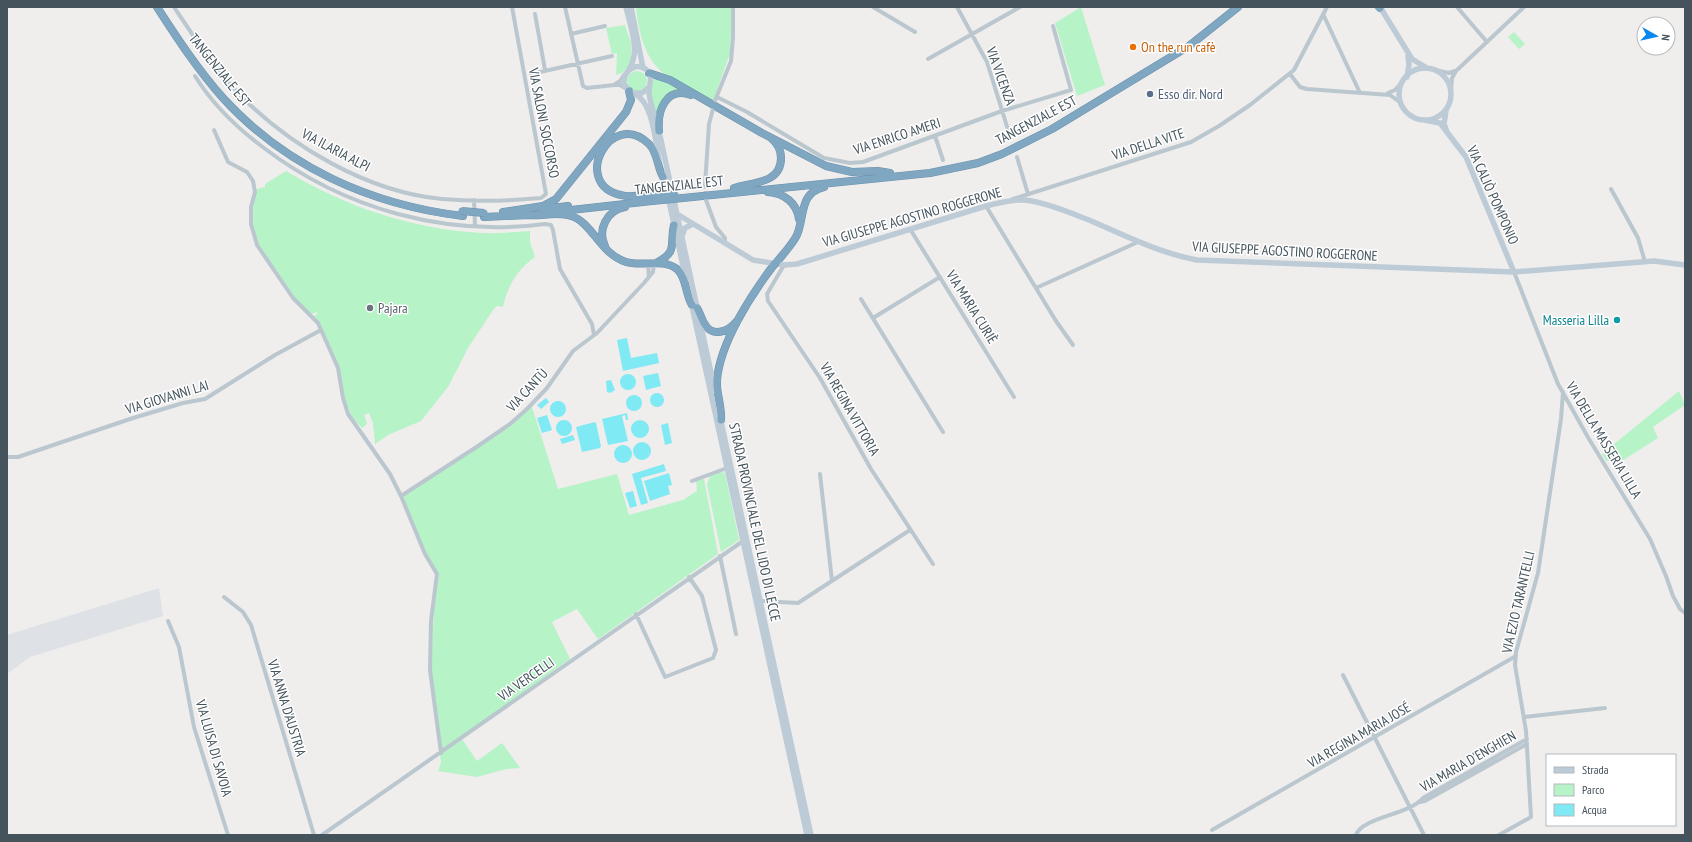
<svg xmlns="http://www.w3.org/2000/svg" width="1692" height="842" font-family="'PT Sans Narrow',sans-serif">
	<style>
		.airport { fill: #dee2e6 }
		.green { fill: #b6f3c7 }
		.water { fill: #7fe9f4 }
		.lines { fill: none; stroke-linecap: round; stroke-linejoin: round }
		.street-tunnel { stroke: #ceced0; stroke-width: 4; stroke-dasharray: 4 2; stroke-linecap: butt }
		.highway-casing { stroke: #6b92ad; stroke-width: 8 }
		.street { stroke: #bac7ce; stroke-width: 4 }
		.secondary { stroke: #bccbd6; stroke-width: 5.5 }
		.highway { stroke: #80a7c1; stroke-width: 7 }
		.highway-bridge-casing { stroke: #6b92ad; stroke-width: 8; stroke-linecap: butt }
		.highway-bridge { stroke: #80a7c1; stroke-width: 7 }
		.food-dot { fill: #e8710a; stroke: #fff; stroke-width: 1.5 }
		.service-dot { fill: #5c6f8a; stroke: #fff; stroke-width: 1.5 }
		.worship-dot { fill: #6b7280; stroke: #fff; stroke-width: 1.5 }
		.culture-dot { fill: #0f9aa8; stroke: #fff; stroke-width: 1.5 }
		.labels { text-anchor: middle; stroke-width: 3; stroke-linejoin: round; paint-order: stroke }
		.food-label { font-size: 14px; fill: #c56008; stroke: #fff; text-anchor: start }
		.street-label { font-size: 14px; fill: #44535c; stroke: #fff }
		.service-label { font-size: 14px; fill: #4e5e75; stroke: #fff; text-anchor: start }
		.worship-label { font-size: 14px; fill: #5b616d; stroke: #fff; text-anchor: start }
		.culture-label { font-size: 14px; fill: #0d838f; stroke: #fff; text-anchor: end }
	</style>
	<rect width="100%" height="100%" fill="#f0eded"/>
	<path class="airport" d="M159 588 163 616 30 657 7 674V635Z"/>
	<path class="green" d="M636 7H732L730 53 713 101C697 92 676 84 662 72 644 57 638 29 636 7Z
		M1081 7 1105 85 1077 96 1055 23Z
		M625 25 631 43V64L622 73 616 75 617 53 612 54 606 28Z
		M1514 32 1525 44 1519 49 1508 37Z
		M627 81a10 10 0 1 1 20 0a10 10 0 1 1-20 0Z
		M654 78 664 80 687 92 676 93 657 115 650 92Z
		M286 171C346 207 412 229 482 233 498 234 514 232 530 231V242L535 257C517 270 508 285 503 307L497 306 493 310 468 348 448 387 421 421 388 435 375 444 373 423 369 413 364 415 367 423 365 426 362 428 352 417 346 403 342 383 319 322 314 316 317 314V312L311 314 297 301 258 243C251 224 252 208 257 189L265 187V184Z
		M1679 391 1685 405 1653 427 1658 438 1622 461H1606L1602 454Z
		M532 407 558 489 617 474 629 515 683 500 697 491 696 481 704 479 718 554 598 639 577 609 552 622 570 659 445 748H442L431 670 434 610 439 575 427 555 403 496 510 426Z
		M722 472 725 473 739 540 721 552 707 484 710 476Z
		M462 739 477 761 502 743 520 768 506 769 477 777 438 771 441 762 440 755Z"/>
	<path class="water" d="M627 338 631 358 657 353 659 363 623 371 617 340Z
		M658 373 661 386 646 390 643 376Z
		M620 382a8 8 0 1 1 16 0a8 8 0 1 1-16 0Z
		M611 380 615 390 610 393 607 392 606 381Z
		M650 400a7 7 0 1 1 14 0a7 7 0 1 1-14 0Z
		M626 403a8 8 0 1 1 16 0a8 8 0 1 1-16 0Z
		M546 398 549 402 541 409 537 405Z
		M550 409a8 8 0 1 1 16 0a8 8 0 1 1-16 0Z
		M627 413 628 420H626L625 415 622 416 628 441 608 445 602 419Z
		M547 415 552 430 542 433 537 418Z
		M556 428a8 8 0 1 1 16 0a8 8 0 1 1-16 0Z
		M631 429a9 9 0 1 1 18 0a9 9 0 1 1-18 0Z
		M595 422 596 423 601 446 600 448 582 452 576 427Z
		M668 423 672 443 665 445 661 425Z
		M573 435 575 440 562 444 560 439Z
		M633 451a9 9 0 1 1 18 0a9 9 0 1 1-18 0Z
		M614 454a9 9 0 1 1 18 0a9 9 0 1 1-18 0Z
		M664 464 666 471 641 478 648 503 641 505 632 474Z
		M669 473 672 485 668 486 670 494 650 501 644 481Z
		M633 491 637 506 630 508 625 493Z"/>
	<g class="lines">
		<path class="street-tunnel" d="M705 185 706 198"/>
		<g class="highway-casing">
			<path id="highway" d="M157 7C177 38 198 70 223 98 286 167 371 205 463 216
				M1379 7 1380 8
				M649 73 670 80 762 133 826 166 852 172 878 171 890 173
				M659 131C657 111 666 86 691 95
				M734 188C752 182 781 184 781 158 781 150 778 144 772 139
				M768 192C784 193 797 203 799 219
				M651 194C641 195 630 198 621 195 570 184 611 107 649 144 658 153 657 167 663 177
				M683 198 930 173 978 163 1002 154 1052 129 1189 46 1238 7
				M542 209 568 206
				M562 211 652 201
				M503 212 543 206 556 199 626 112 631 100 629 91
				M525 215C540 217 557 211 571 216 592 222 600 254 626 262 642 267 663 258 677 269 687 278 685 294 692 305
				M484 217 529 215
				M605 246C597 230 607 210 625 207
				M656 263C679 251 669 245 674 225
				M776 263C783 254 792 245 797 235 805 216 799 193 824 187
				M697 308C701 314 701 320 706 326 714 337 729 331 736 322
				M721 420C722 406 716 393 717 380 720 343 751 295 773 266"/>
		</g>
		<path class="street" d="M174 7C194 37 214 68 239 94 290 146 367 192 442 199 475 202 508 201 541 198L546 194 512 7
			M565 7 583 86 587 88 614 85
			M873 7 915 32
			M957 7 987 62 1009 133
			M1457 7 1487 42
			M535 14 545 70
			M1323 14 1360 93
			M571 34 605 26
			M928 59 1020 7
			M1435 70 1449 73 1455 71
			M531 74 612 56
			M1290 74 1300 87 1307 89 1390 95 1401 103
			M624 75 620 81 614 85H620L625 88
			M195 76C213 105 237 128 264 148 344 209 445 237 545 224L551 225 553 230 560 269 592 324 594 335
			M1451 91 1452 78 1456 71 1524 7
			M1388 93 1395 90 1403 81
			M717 97 747 112 824 158 850 163 863 162 1002 111 1071 90 1053 26
			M714 103 731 61 733 37V7
			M214 130 228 162 247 172 253 181 255 192 251 207V224L257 245 293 298 318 323 338 368 343 398 348 414 390 474 401 496 425 554 437 574 431 621 430 670 441 753
			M935 136 943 160
			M1017 157 1028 194
			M705 185 709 124 713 109
			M1611 189 1638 238 1645 262
			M1013 199 1191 142 1219 126 1250 105 1294 70 1327 7
			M474 200 475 226
			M706 200 716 227 725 238V243
			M986 206 1056 321 1073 345
			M910 229 1014 397
			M648 265 649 277
			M784 265 767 294 768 301 820 378 871 469 933 564
			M1514 272 1558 384 1589 439 1650 539 1666 576 1673 596 1680 609 1685 613
			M1036 288 1138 242
			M861 299 943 432
			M873 318 940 277
			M7 457H18L130 419 183 403 205 399 275 355 321 330
			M820 474 832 581
			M692 481 727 468
			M401 496 478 446 510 424 527 409 547 388 573 351 597 333 644 283 653 272 654 264
			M720 556 736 634
			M224 597 243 612 251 625 314 835
			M760 601 798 603 910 530
			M636 614 665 677 713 658 716 650 702 596 689 577
			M168 621 179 647 194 727 228 835
			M1343 675 1424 835
			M1524 717 1605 708
			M1420 802 1425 801 1527 744
			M1212 830 1516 656
			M322 835 743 541
			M1356 835C1362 817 1409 815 1423 798L1527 739
			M1499 835 1531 817 1526 731 1515 665 1516 652 1538 573 1561 419 1563 392"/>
		<path class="secondary" d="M626 7C630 25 641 52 629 69
			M631 7 643 68
			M1380 7 1412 59 1427 68
			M1399 94a26 26 0 1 1 52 0a26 26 0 1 1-52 0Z
			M1407 77 1409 65 1408 56
			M649 87 642 93H631L624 84C622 68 643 59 650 75 652 82 648 87 649 94 651 106 656 119 659 131L715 391
			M635 94C653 103 655 140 659 159
			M1424 120 1440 123 1466 157 1514 272
			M1446 129 1444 124 1446 110
			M663 173 686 280
			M677 214 753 260 784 265 797 264 986 206C999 203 1012 199 1025 200 1047 203 1068 212 1089 220 1124 235 1159 253 1197 260L1514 272 1654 261 1685 265
			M682 236 685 228 693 224
			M691 302 807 835
			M720 417 811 835"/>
		<use href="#highway" class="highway"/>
		<g class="highway-bridge-casing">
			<path id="highway-bridge" d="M651 194 675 195
				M652 201 683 198
				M462 211 484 213
				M773 266 776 263"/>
		</g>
		<use href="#highway-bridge" class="highway-bridge"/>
	</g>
	<circle class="food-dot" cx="1133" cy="47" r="4"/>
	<circle class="service-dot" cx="1150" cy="94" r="4"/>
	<circle class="worship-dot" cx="370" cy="308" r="4"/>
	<circle class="culture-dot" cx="1617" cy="320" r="4"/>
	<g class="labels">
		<g class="food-label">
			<text x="1141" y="52">On the run cafè</text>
		</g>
		<g class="street-label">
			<text transform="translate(220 70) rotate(51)" y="5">TANGENZIALE EST</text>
			<text transform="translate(1001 76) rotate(70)" y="5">VIA VICENZA</text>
			<text transform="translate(1036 120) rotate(-28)" y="5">TANGENZIALE EST</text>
			<text transform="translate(544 123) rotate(79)" y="5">VIA SALONI SOCCORSO</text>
			<text transform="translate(897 136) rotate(-18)" y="5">VIA ENRICO AMERI</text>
			<text transform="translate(1148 144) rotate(-18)" y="5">VIA DELLA VITE</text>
			<text transform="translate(336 150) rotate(28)" y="5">VIA ILARIA ALPI</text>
			<text transform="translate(679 185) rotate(-6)" y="5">TANGENZIALE EST</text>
			<text transform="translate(1493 195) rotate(66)" y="5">VIA CALIÒ POMPONIO</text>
			<text transform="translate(912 217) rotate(-16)" y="5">VIA GIUSEPPE AGOSTINO ROGGERONE</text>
			<text transform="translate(1285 251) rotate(3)" y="5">VIA GIUSEPPE AGOSTINO ROGGERONE</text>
			<text transform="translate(972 307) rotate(58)" y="5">VIA MARIA CURIÈ</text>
			<text transform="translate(527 390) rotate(-47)" y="5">VIA CANTÙ</text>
			<text transform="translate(167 397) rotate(-17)" y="5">VIA GIOVANNI LAI</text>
			<text transform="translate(850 409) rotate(60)" y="5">VIA REGINA VITTORIA</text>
			<text transform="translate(1604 440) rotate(59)" y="5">VIA DELLA MASSERIA LILLA</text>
			<text transform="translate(755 522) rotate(78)" y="5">STRADA PROVINCIALE DEL LIDO DI LECCE</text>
			<text transform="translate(1518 602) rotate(-77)" y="5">VIA EZIO TARANTELLI</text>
			<text transform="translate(526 679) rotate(-35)" y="5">VIA VERCELLI</text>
			<text transform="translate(287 708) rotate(73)" y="5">VIA ANNA D'AUSTRIA</text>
			<text transform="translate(1359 735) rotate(-30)" y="5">VIA REGINA MARIA JOSÉ</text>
			<text transform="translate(214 748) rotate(74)" y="5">VIA LUISA DI SAVOIA</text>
			<text transform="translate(1468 761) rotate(-30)" y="5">VIA MARIA D'ENGHIEN</text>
		</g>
		<g class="service-label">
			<text x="1158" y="99">Esso dir. Nord</text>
		</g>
		<g class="worship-label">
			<text x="378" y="313">Pajara</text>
		</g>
		<g class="culture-label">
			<text x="1609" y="325">Masseria Lilla</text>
		</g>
	</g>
	<rect width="1692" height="842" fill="none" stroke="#44535c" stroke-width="16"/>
	<rect x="1546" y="754" width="130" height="72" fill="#ffffff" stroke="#b4babe"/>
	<rect x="1554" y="767" width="20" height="6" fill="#bccbd6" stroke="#b4babe"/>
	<text x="1582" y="774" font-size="12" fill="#44535c">Strada</text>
	<rect x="1554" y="784" width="20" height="12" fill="#b6f3c7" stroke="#b4babe"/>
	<text x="1582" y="794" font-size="12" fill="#44535c">Parco</text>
	<rect x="1554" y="804" width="20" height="12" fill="#7fe9f4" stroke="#b4babe"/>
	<text x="1582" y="814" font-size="12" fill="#44535c">Acqua</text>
	<g transform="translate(1656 36) rotate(98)"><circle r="19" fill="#ffffff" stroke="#b4babe"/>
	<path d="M0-3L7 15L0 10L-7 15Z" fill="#0886ef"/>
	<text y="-6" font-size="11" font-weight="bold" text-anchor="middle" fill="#44535c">N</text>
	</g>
</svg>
